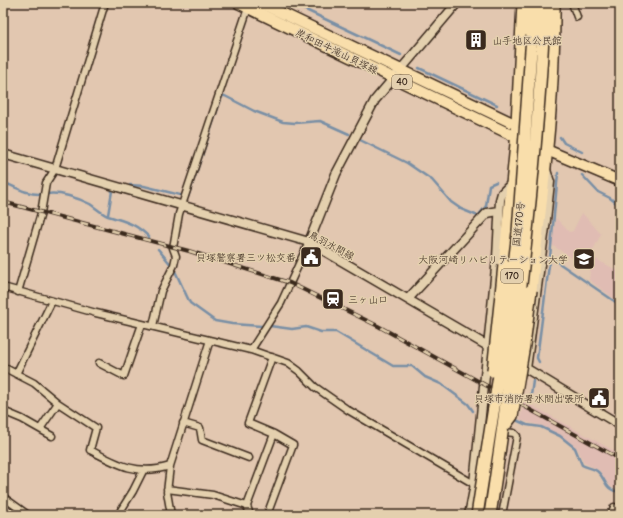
<svg xmlns="http://www.w3.org/2000/svg" width="623" height="518" font-family="Delius,'Klee One',sans-serif">
	<style>
		.built { fill: #e0bcb3 }
		.lines { fill: none; stroke-linecap: round; stroke-linejoin: round }
		.stream { stroke: #798fa5; stroke-width: 2.5 }
		.minor-casing { stroke: #3b2a1e; stroke-width: 9 }
		.tertiary-casing { stroke: #3b2a1e; stroke-width: 11 }
		.primary-casing { stroke: #3b2a1e; stroke-width: 13 }
		.trunk-casing { stroke: #3b2a1e; stroke-width: 14 }
		.minor { stroke: #e4d0ae; stroke-width: 6 }
		.tertiary { stroke: #e4d0ae; stroke-width: 8 }
		.primary { stroke: #f9deab; stroke-width: 10 }
		.trunk { stroke: #f9deab; stroke-width: 11 }
		.rail-casing { stroke: #3b2a1e; stroke-width: 4 }
		.rail { stroke: #e4d0ae; stroke-width: 2.5; stroke-dasharray: 8; stroke-linecap: butt }
		.trunk-bridge-casing { stroke: #3b2a1e; stroke-width: 14; stroke-linecap: butt }
		.trunk-bridge { stroke: #f9deab; stroke-width: 11 }
		.labels { text-anchor: middle; stroke-width: 3; stroke-linejoin: round; paint-order: stroke }
		.shield { fill: #e4d0ae; stroke: #6e5c49; stroke-width: 1 }
		.shield-label { font-size: 9px; font-weight: bold; fill: #3b2a1e }
		.poi-label { font-size: 10px; fill: #3b2a1e; stroke: #e4d0ae; text-anchor: end }
		.street-label { font-size: 10px; fill: #3b2a1e; stroke: #e4d0ae }
	</style>
	<rect width="100%" height="100%" fill="#e2c7b0"/>
	<filter id="ink" filterUnits="userSpaceOnUse"><feTurbulence type="fractalNoise" baseFrequency=".025" numOctaves="2"/><feDisplacementMap in="SourceGraphic" scale="8" xChannelSelector="R" yChannelSelector="G"/><feConvolveMatrix kernelMatrix="1 2 1 2 8 2 1 2 1" color-interpolation-filters="sRGB"/></filter>
	<g filter="url(#ink)">
		<path class="built" d="M582 213 601 234 590 256 620 272V303L589 280 590 270 552 245 556 218 569 232 573 231Z
			M524 401 620 454V490L614 489 609 485 599 470 584 463 578 449 572 444 542 426 520 420Z"/>
		<g class="lines">
			<path class="stream" d="M291 3 401 55
				M419 68 497 105
				M560 137 564 143 582 152
				M358 139 407 163 432 180 451 202 461 209 478 216 486 206 489 185 496 182
				M582 175 598 192 610 198 620 206
				M3 182C15 187 28 195 41 194
				M130 185 144 186 180 195
				M47 194C60 192 78 198 90 204 96 208 101 213 108 216 126 222 135 223 149 237
				M188 197 222 96H225L254 111 283 122 295 123 320 121 349 134
				M108 215 112 191
				M158 249 172 266
				M550 257 620 305
				M175 271 190 303 215 321 232 324 262 326
				M270 326 292 329 306 327 321 332H336L393 366H412L425 377 441 384 468 404 473 411
				M539 362 537 358 550 257 558 173
				M530 402 533 381
				M516 420 527 425 541 427 560 436 575 448 582 465C587 468 593 468 597 471 607 479 603 490 620 492
				M616 491 620 486"/>
			<g class="minor-casing">
				<path id="minor" d="M572 3 577 17
					M3 287 96 313 251 350 288 363 299 371 315 387 348 410 474 484 468 515
					M18 292 41 213 46 183 55 169 105 3
					M153 326 161 291 174 265 176 256 173 248 179 214 248 8
					M251 350 281 303 309 242
					M99 363 124 376 142 324
					M3 367 34 383 58 403 96 428 90 450C118 465 138 476 170 466
					M16 374 52 301
					M3 411 22 419 52 436
					M183 423 200 428 202 440 249 458
					M40 429 58 403
					M480 429 514 433 517 436 502 515
					M167 489 213 495 247 506
					M3 497 28 515
					M118 515 133 491 143 471
					M171 515 167 492 170 466 210 340
					M250 515 247 506 274 434
					M267 515 293 445 274 434 248 423 272 357
					M611 515 614 507 620 510"/>
			</g>
			<g class="tertiary-casing">
				<path id="tertiary" d="M3 154 309 242 498 352
					M309 242 336 174 375 100 457 3
					M408 299 487 213 498 211
					M517 363 620 425
					M526 369 546 220 550 182 546 170
					M474 484 497 258 500 200 502 193 512 183"/>
			</g>
			<g class="primary-casing">
				<path id="primary" d="M238 3 516 137 620 181
					M261 3 523 128"/>
			</g>
			<g class="trunk-casing">
				<path id="trunk" d="M532 36 533 3
					M543 37 544 3
					M504 265 516 144 523 3
					M531 290C542 195 555 99 554 3"/>
			</g>
			<use href="#minor" class="minor"/>
			<use href="#tertiary" class="tertiary"/>
			<use href="#primary" class="primary"/>
			<use href="#trunk" class="trunk"/>
			<g class="rail-casing">
				<path id="rail" d="M3 202 189 251 290 283 378 326 620 459"/>
			</g>
			<use href="#rail" class="rail"/>
			<g class="trunk-bridge-casing">
				<path id="trunk-bridge" d="M493 371 504 265
					M506 424 512 416 524 345 531 290
					M477 515 505 337 518 232 532 36
					M490 515C514 356 534 198 543 37"/>
			</g>
			<use href="#trunk-bridge" class="trunk-bridge"/>
		</g>
	</g>
	<defs>
		<g id="building-square" transform="scale(1.15)"><rect x="-9" y="-9" width="18" height="18" rx="4" fill="#3b2a1e" stroke="#e4d0ae"/><path d="M-4-6H4V6H1V3H-1V6H-4ZM-2.5-4.3h1.7v1.8h-1.7ZM.8-4.3h1.7v1.8H.8ZM-2.5-1h1.7V.8h-1.7ZM.8-1h1.7V.8H.8Z" fill="#fff"/></g>
		<g id="civic-square" transform="scale(1.15)"><rect x="-9" y="-9" width="18" height="18" rx="4" fill="#3b2a1e" stroke="#e4d0ae"/><path d="M-.6-6.5H3V-4.5H.6V-3L4-1V1h2V6H-6V1h2V-1L-.6-3ZM-1.2 2.5V6h2.4V2.5Z" fill="#fff"/></g>
		<g id="university-square" transform="scale(1.15)"><rect x="-9" y="-9" width="18" height="18" rx="4" fill="#3b2a1e" stroke="#e4d0ae"/><path d="M0-5L7-2L0 1L-7-2ZM-4 1L0 2.5L4 1V4Q0 6-4 4Z" fill="#fff"/></g>
		<g id="station-square" transform="scale(1.15)"><rect x="-9" y="-9" width="18" height="18" rx="4" fill="#3b2a1e" stroke="#e4d0ae"/><path d="M-3-6H3Q5-6 5-4V2Q5 4 3 4L4.5 6H3L1.5 4h-3L-3 6H-4.5L-3 4Q-5 4-5 2V-4Q-5-6-3-6ZM-3.5-4v3h7v-3ZM-3.5 1v1.5H-2V1ZM2 1v1.5H3.5V1Z" fill="#fff"/></g>
	</defs>
	<g fill-rule="evenodd">
		<use href="#building-square" x="476" y="40"/>
		<use href="#civic-square" x="311" y="257"/>
		<use href="#university-square" x="584" y="259"/>
		<use href="#station-square" x="333" y="299"/>
		<use href="#civic-square" x="599" y="398"/>
	</g>
	<g class="labels">
		<g class="shield">
			<rect x="392" y="75" width="20" height="14" rx="3"/>
			<rect x="501" y="269" width="22" height="14" rx="3"/>
		</g>
		<g class="shield-label">
			<text x="402" y="85">40</text>
			<text x="512" y="279">170</text>
		</g>
		<g class="poi-label">
			<text x="492" y="44" text-anchor="start">山手地区公民館</text>
			<text x="296" y="261">貝塚警察署三ツ松交番</text>
			<text x="568" y="263">大阪河崎リハビリテーション大学</text>
			<text x="348" y="303" text-anchor="start">三ヶ山口</text>
			<text x="584" y="402">貝塚市消防署水間出張所</text>
		</g>
		<g class="street-label">
			<text transform="translate(337 51) rotate(26)" y="4">岸和田牛滝山貝塚線</text>
			<text transform="translate(518 224) rotate(-84)" y="4">国道170号</text>
			<text transform="translate(332 245) rotate(28)" y="4">鳥羽水間線</text>
		</g>
	</g>
	<rect width="623" height="518" fill="none" stroke="#e4d0ae" stroke-width="16"/>
	<rect x="8" y="8" width="607" height="502" fill="none" stroke="#3b2a1e" stroke-width="1.5" filter="url(#ink)"/>
</svg>
